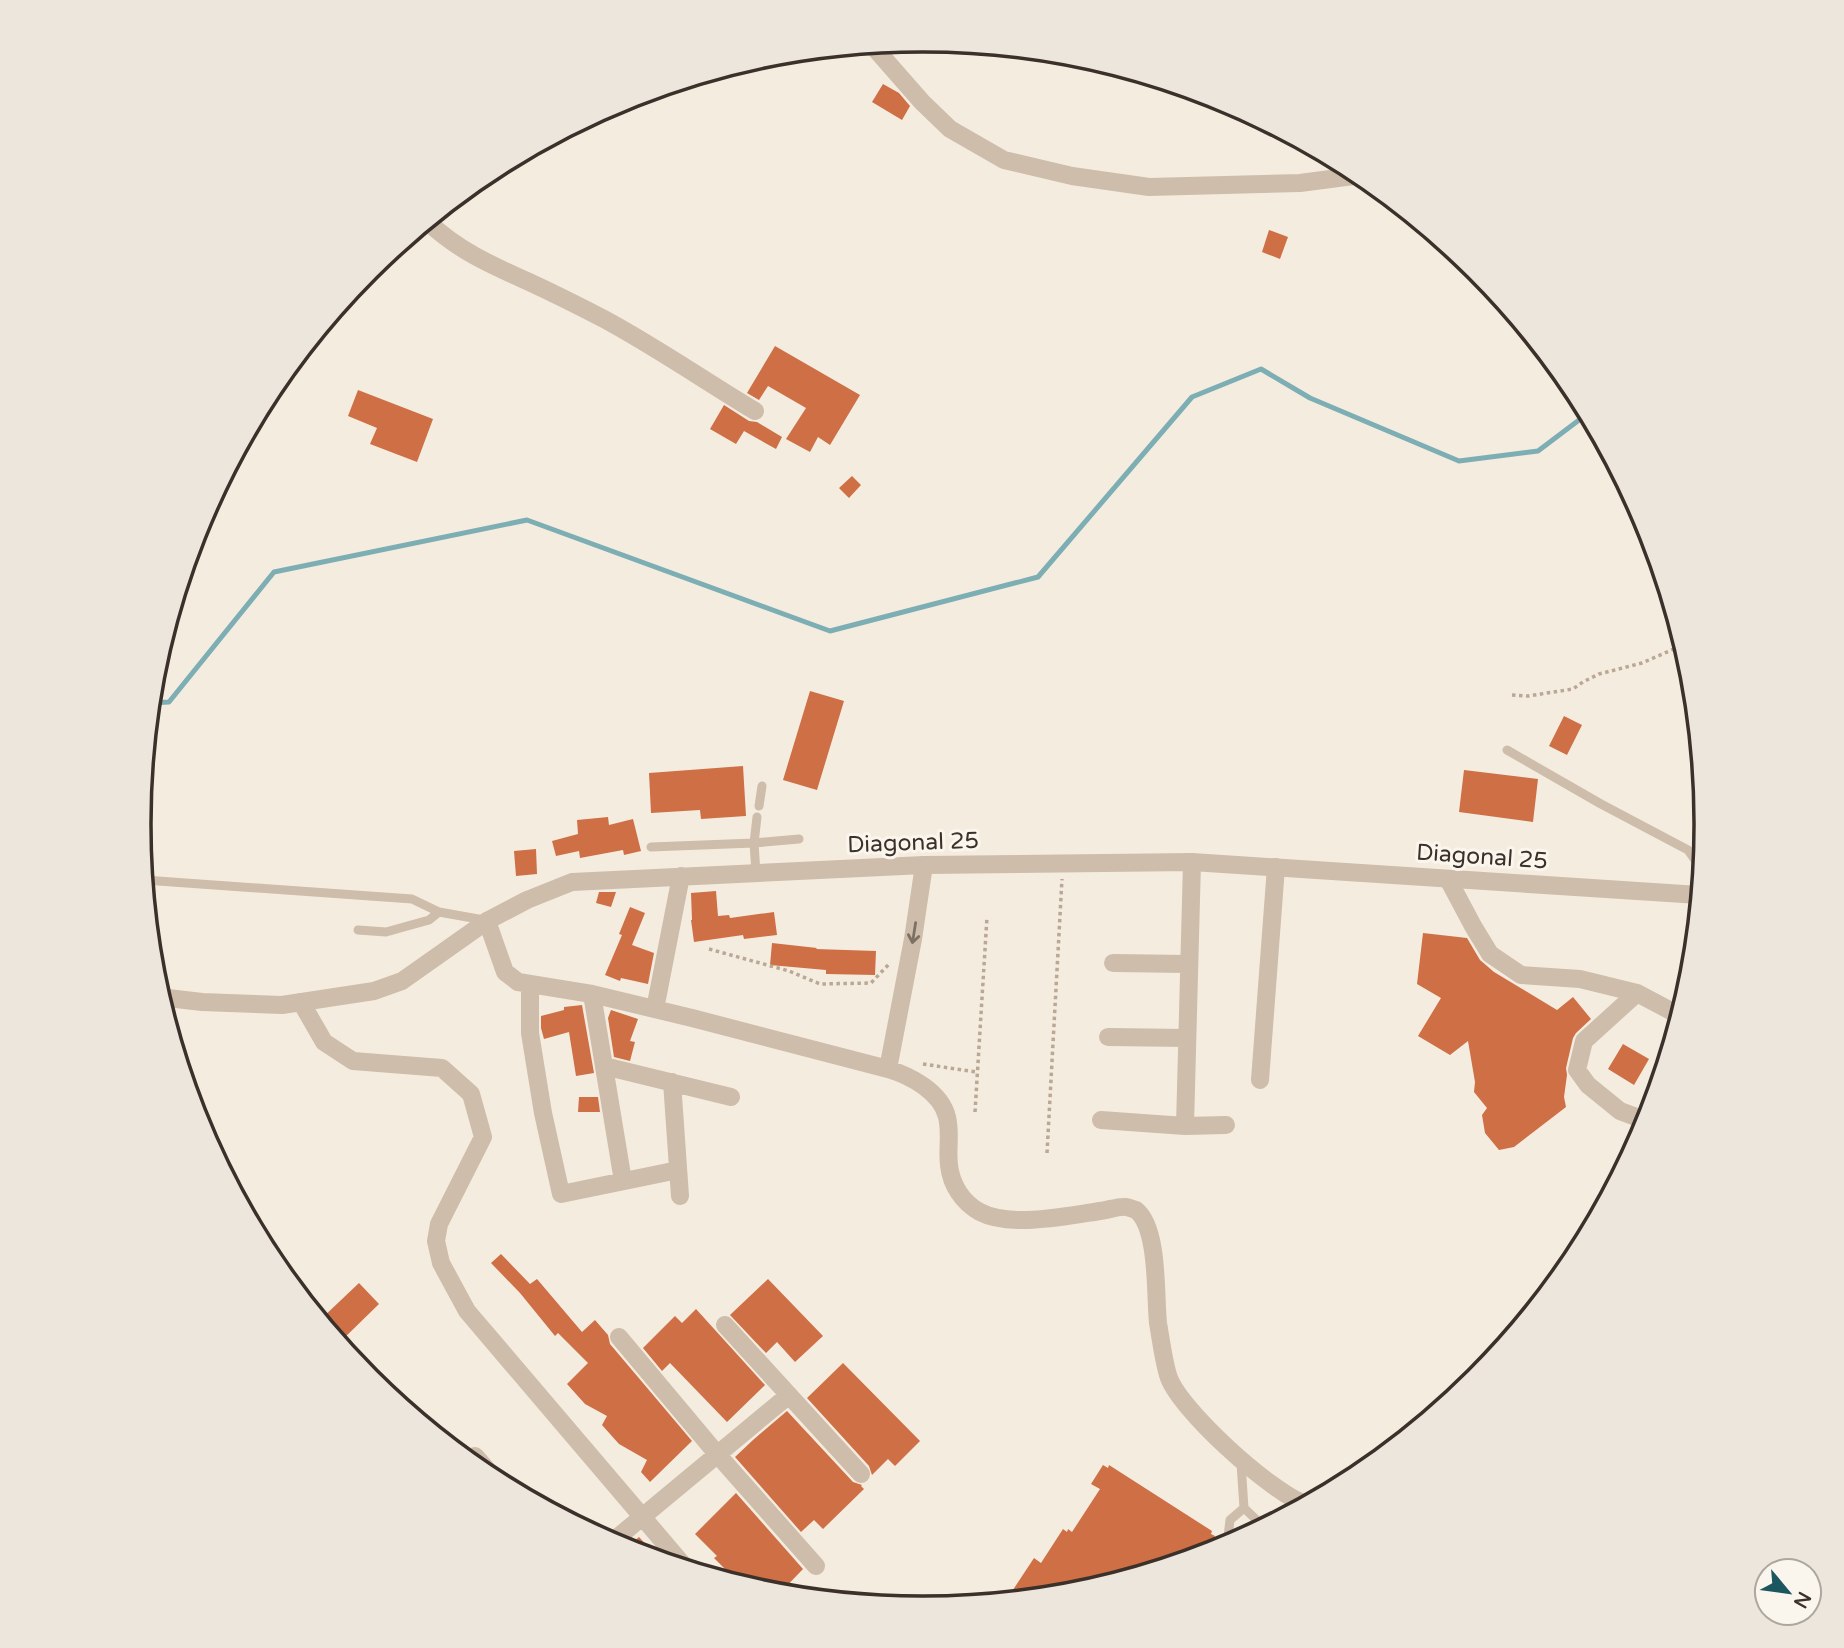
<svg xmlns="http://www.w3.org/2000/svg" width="1844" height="1648" font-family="'Varela Round',sans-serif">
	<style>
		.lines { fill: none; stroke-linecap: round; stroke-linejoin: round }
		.stream { stroke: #7caeb4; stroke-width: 5 }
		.building { fill: #ce6f45 }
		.path { stroke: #baa794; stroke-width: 3.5; stroke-dasharray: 3.5 3.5; stroke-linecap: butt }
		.service { stroke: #cebdaa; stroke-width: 9 }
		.minor { stroke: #cebdaa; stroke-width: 18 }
		.tertiary { stroke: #cebdaa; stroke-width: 18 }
		.oneway { stroke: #7d7064 }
		.labels { text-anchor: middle; stroke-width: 6; stroke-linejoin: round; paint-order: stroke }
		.street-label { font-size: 23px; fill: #3b312a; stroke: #fbf6ed }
		.rim { fill: none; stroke: #3b312a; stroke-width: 3.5 }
	</style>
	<rect width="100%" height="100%" fill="#f5ece0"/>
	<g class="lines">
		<path class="stream" d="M150 703 169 702 274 572 527 520 830 631 1038 577 1192 397 1261 369 1310 398 1459 461 1538 451 1587 414"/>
	</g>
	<path class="building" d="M883 84 899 93 910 106 902 120 872 102Z
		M1269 230 1288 237 1280 259 1262 252Z
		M775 346 860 395 830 445 818 437 810 452 786 439 806 408 768 386 759 400 747 393Z
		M358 390 433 419 417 462 370 444 377 428 348 416Z
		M724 405 749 421 757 422 782 437 776 449 744 431 736 444 710 429Z
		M852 476 861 485 849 498 839 488Z
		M810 691 844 701 817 790 783 780Z
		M1564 716 1582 725 1567 755 1549 746Z
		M743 766 746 816 701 819 700 810 651 813 649 773Z
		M1464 770 1538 779 1533 822 1459 812Z
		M608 817 609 825 633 819 641 851 624 855 623 850 580 858 579 851 556 856 552 841 578 834 577 820Z
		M536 849 537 874 516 876 514 851Z
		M716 891 718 916 729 915 730 918 774 912 777 935 744 939 743 935 694 942 691 920H692L691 893Z
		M599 892H616L611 907 596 903Z
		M630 907 645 913 632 945 654 953 648 984 621 978 620 981 605 975 622 935 619 934Z
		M1423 933 1467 938 1480 960 1494 972 1557 1010 1573 997 1591 1019 1576 1033 1573 1038 1566 1068 1567 1075 1564 1097 1566 1107 1514 1147 1499 1150 1485 1133 1482 1115 1487 1108 1474 1092 1475 1082 1468 1041 1450 1055 1418 1036 1441 998 1417 984Z
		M772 943 817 948 816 949 876 951 875 975 826 974V970L770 965Z
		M582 1005 594 1073 576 1076 569 1032 544 1039 541 1028V1016L564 1010V1007Z
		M611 1010 638 1019 630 1041 635 1042 630 1061 614 1057 608 1018Z
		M1623 1044 1649 1059 1634 1085 1608 1069Z
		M579 1097H598L600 1112H578Z
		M501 1254 530 1284 537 1279 582 1332 595 1320 608 1335 610 1344 692 1441 650 1482 641 1472 647 1460 619 1444 602 1425 607 1416 585 1404 567 1384 588 1363 558 1333 555 1336 520 1293 491 1263Z
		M768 1279 823 1336 795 1362 777 1342 766 1353 730 1315Z
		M359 1283 379 1304 339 1343 320 1320Z
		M696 1309 765 1385 727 1422 670 1363 662 1371 643 1348 675 1316 682 1323Z
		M843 1363 920 1441 895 1466 888 1459 872 1475 869 1466 807 1398Z
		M787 1411 853 1482 862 1485 861 1486 864 1489 823 1529 814 1520 801 1532 735 1457 753 1440Z
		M1103 1465 1108 1468 1109 1465 1212 1531 1211 1534 1215 1536 1204 1554 1074 1593 1007 1599 1034 1558 1041 1563 1063 1529 1067 1532 1068 1529 1072 1532 1100 1489 1091 1484Z
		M736 1493 803 1569 779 1594 769 1593 739 1583 714 1558 717 1556 695 1534Z
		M639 1537 659 1559 625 1549Z"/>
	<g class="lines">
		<path class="path" d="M1512 695 1528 696 1573 689 1583 682 1599 674 1642 663 1683 645
			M709 949 789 971 820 984 871 983 890 963
			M923 1064 976 1072
			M975 1112 987 917
			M1047 1153 1062 879"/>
		<path class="service" d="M1507 750 1601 804 1688 850 1701 868
			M759 806 762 786
			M651 847 754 843 757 817
			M756 873 754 843 799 839
			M144 880 412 899 439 912 484 920
			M358 930 386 932 429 920 439 912
			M1241 1463 1244 1508 1263 1526
			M1227 1545 1230 1520 1244 1508"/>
		<path class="minor" d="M872 45 922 102 950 129 1004 160 1072 176 1149 187 1300 183 1361 175
			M427 221C457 250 491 265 527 281 553 293 579 306 604 319 656 347 705 381 755 411
			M1448 879 1473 926 1490 954 1521 975 1580 979 1637 993 1671 1011 1679 1017
			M487 921 505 972 518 982 592 994 692 1018 888 1069C911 1076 941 1092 947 1117 951 1133 947 1150 949 1165 951 1185 963 1203 980 1212 1010 1228 1068 1216 1100 1211 1108 1210 1119 1206 1126 1207 1127 1207 1136 1210 1136 1210 1159 1228 1155 1295 1158 1323 1161 1340 1163 1358 1168 1375 1177 1408 1272 1493 1305 1504
			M1113 963 1188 964
			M530 985V1033L543 1113 561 1194 678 1170
			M1637 993 1584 1041 1577 1070 1588 1085 1620 1111 1647 1121
			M592 994 623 1181
			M301 1002 324 1042 353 1061 442 1068 471 1094 483 1137 439 1224 436 1241 441 1263 467 1311 685 1567
			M655 1009 681 876
			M1108 1037 1187 1038
			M604 1066 731 1097
			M888 1069 913 939 924 865
			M1260 1080 1276 867
			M672 1082 680 1196
			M1101 1120 1185 1126 1192 862
			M1185 1126 1226 1125
			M725 1325 861 1474
			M619 1337 717 1454 816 1566
			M475 1456 497 1481
			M612 1542 789 1395"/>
		<path class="tertiary" d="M159 997 202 1002 282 1005 374 991 402 981 487 921 527 900 572 882 924 865 1192 862 1699 895"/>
	</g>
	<defs><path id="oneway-shaft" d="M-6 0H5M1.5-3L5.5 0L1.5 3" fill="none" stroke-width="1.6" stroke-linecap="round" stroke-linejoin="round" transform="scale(1.75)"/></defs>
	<use class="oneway" href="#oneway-shaft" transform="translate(914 933) rotate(99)"/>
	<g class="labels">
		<g class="street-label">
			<text transform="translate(913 842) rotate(-2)" y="8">Diagonal 25</text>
			<text transform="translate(1482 856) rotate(4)" y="8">Diagonal 25</text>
		</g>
	</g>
	<path d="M0 0H1844V1648H0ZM922 52H923A771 771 0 0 1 1694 823V825A771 771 0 0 1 923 1596H922A771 771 0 0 1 151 825V823A771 771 0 0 1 922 52Z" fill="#ece6dd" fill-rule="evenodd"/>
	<path class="rim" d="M922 52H923A771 771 0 0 1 1694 823V825A771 771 0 0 1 923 1596H922A771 771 0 0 1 151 825V823A771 771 0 0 1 922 52Z"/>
	<g transform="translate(1788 1592) rotate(119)"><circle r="33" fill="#fbf6ed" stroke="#aea79f" stroke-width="2"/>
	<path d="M0-5L12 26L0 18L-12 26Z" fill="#1c5760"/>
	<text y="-10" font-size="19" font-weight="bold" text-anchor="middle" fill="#3b312a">N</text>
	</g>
</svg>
